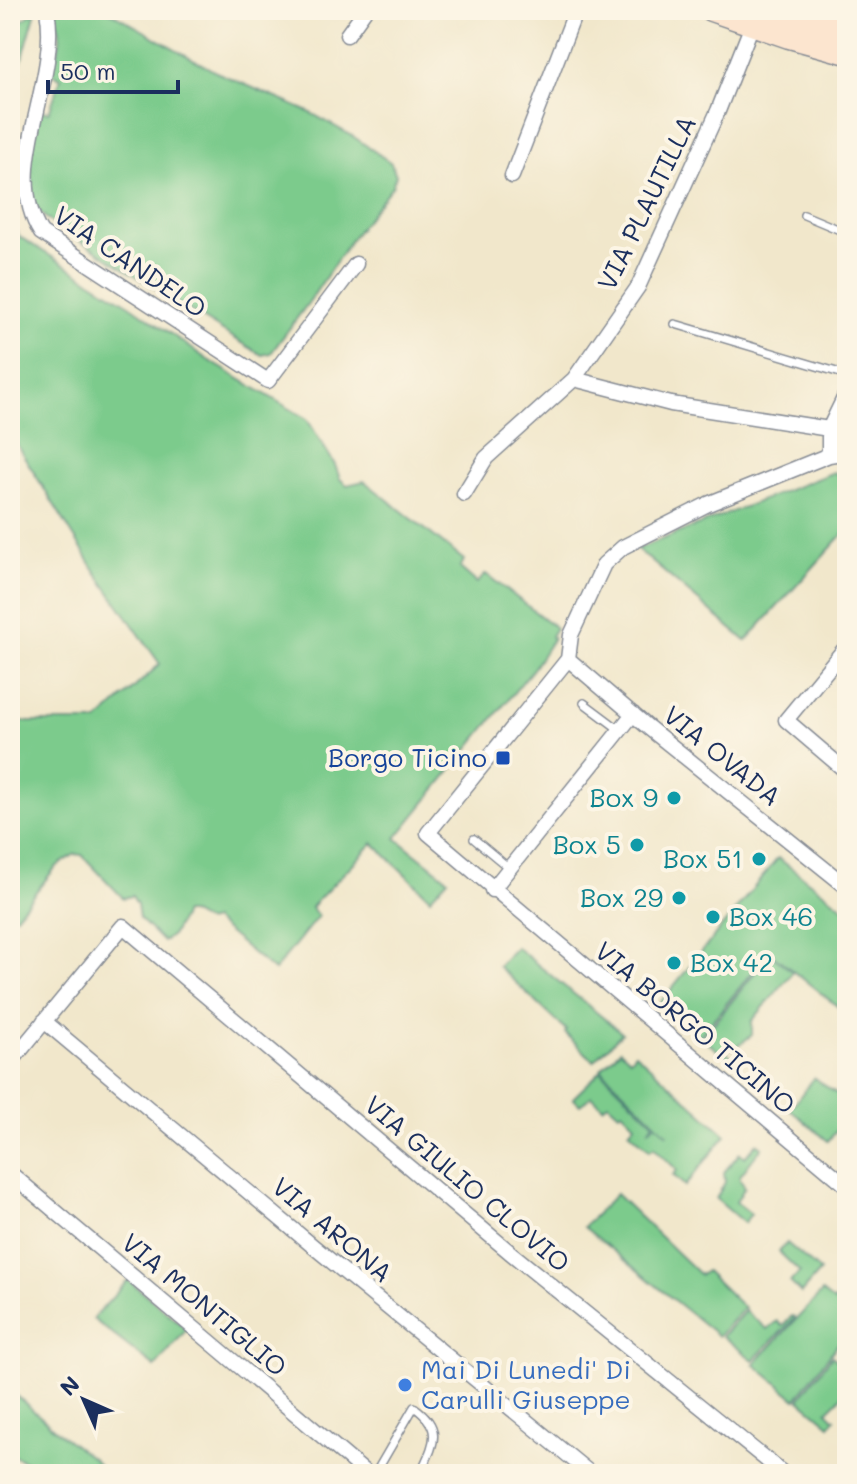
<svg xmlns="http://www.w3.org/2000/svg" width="857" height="1484" font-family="Mali,sans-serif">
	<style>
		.green { fill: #7bcb8c; stroke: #4b7d75; stroke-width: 2 }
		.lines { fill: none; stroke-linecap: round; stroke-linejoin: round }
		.service-casing { stroke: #868b94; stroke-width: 10 }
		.minor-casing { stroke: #868b94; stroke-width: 17 }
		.secondary-casing { stroke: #868b94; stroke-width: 25 }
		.service { stroke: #fff; stroke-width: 7 }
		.minor { stroke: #fff; stroke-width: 14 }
		.secondary { stroke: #fce5cf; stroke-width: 22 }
		.transit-dot { fill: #1a4fb4; stroke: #fcf5e5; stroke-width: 3 }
		.culture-dot { fill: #0f9aa8; stroke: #fcf5e5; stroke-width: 3 }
		.shop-dot { fill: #3f7fe0; stroke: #fcf5e5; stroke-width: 3 }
		.labels { text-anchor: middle; stroke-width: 8; stroke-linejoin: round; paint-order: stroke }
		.street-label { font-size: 26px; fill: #1b2f5e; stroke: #fcf5e5 }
		.transit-label { font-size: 26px; fill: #164399; stroke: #fcf5e5; text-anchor: end }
		.culture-label { font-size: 26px; fill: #0d838f; stroke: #fcf5e5; text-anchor: end }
		.shop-label { font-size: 26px; fill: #366cbe; stroke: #fcf5e5; text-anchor: start }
	</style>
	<rect width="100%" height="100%" fill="#fcf5e5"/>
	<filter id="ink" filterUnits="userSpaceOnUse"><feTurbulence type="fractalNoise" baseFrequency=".0125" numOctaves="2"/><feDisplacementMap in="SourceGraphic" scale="16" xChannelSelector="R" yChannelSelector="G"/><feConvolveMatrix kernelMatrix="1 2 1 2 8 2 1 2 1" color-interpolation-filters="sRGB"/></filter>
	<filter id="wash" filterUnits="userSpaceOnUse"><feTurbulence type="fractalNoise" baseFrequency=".006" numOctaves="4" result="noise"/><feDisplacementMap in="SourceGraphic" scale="32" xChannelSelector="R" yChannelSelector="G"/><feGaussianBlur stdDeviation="1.8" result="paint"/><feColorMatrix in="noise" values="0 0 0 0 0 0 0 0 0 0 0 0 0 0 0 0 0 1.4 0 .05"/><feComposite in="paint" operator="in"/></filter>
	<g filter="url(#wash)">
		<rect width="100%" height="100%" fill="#f1e7cb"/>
		<path class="green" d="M51 10H107L216 72 309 112 354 137 391 163 396 175 392 186 352 238 309 302 271 353 262 355C206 322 152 286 97 251 80 240 43 222 34 204 18 169 21 145 36 110L49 112 61 78 50 73C59 49 67 34 51 10Z
			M36 11 23 57 10 91V29Z
			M10 223 20 237 130 305 208 360 307 419 335 465 340 479 347 485 364 481 464 560 460 568 477 583 486 574 556 628 551 636 553 638 533 669 396 838 448 879 430 898 373 843 311 907 318 916 274 971 213 920 206 922 190 913H184L173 934 163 942 139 918 137 904 132 896 123 898 82 855 75 854 56 867 16 916 10 914V722H97L160 664 96 572 10 434Z
			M834 472 847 484V530L746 641 637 549Z
			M778 858 847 910V1014L769 952 700 1036 659 1004Z
			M516 947 622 1033 594 1061 565 1033 566 1030 498 966Z
			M770 954 793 972 752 1021V1035L733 1049 729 1047 726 1052 739 1062 736 1065 702 1038Z
			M620 1050 630 1059 635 1053 726 1135 685 1186 673 1175 677 1170 654 1147 650 1150 629 1131 635 1124 622 1111 619 1113 608 1103 603 1107 592 1096 580 1105 573 1098 601 1071 654 1123 648 1130 656 1123 668 1135 601 1069Z
			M814 1078 847 1101V1118L828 1141 790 1109Z
			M757 1143 762 1147 740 1176V1180L745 1187 736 1202 751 1214 744 1223 716 1199 725 1182 724 1172 740 1153 745 1157Z
			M616 1194 700 1275 706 1271 744 1308 718 1336 584 1227Z
			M787 1243 820 1271 801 1293 790 1282 800 1272 779 1252Z
			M128 1280 187 1329 155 1367 93 1319Z
			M847 1287V1332L796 1399 754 1364 822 1292 834 1302Z
			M745 1311 767 1329 777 1321 782 1326 792 1316 795 1318 753 1360 722 1336Z
			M832 1356 847 1369V1391L827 1411 835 1419 830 1425 799 1399Z
			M17 1396 61 1435 93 1459 106 1474H22L28 1463 10 1454V1409Z"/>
	</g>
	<g filter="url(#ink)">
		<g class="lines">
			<g class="service-casing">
				<path id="service" d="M804 215 847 233
					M675 324 847 375
					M584 703 620 730
					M474 839 509 868
					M375 1474 414 1407C445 1429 433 1445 420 1474"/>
			</g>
			<g class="minor-casing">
				<path id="minor" d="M47 10C61 82 0 168 41 233L268 381 356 264
					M347 35 365 10
					M512 176 576 10
					M574 379 671 404 829 429
					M829 455V429L847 392
					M464 494 486 458 574 379 638 287 718 111 752 25
					M847 646 786 720 847 772
					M568 659 428 833 847 1186
					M568 659 571 635 604 564 623 547 708 504 829 455 847 452
					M568 659 649 728 847 887
					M492 890 633 714
					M44 1021 314 1247 591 1474
					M10 1063 123 926 512 1254 784 1474
					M10 1173 367 1474"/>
			</g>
			<g class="secondary-casing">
				<path id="secondary" d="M711 10 789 37 847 53
					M765 10 847 30"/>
			</g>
			<use href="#service" class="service"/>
			<use href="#minor" class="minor"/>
			<use href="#secondary" class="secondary"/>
		</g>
	</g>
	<rect class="transit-dot" x="495" y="750" width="16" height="16" rx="4"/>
	<g class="culture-dot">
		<circle cx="674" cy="798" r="8"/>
		<circle cx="637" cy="845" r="8"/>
		<circle cx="759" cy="859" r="8"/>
		<circle cx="679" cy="898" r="8"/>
		<circle cx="713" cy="917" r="8"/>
		<circle cx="674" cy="963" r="8"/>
	</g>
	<circle class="shop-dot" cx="405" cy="1385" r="8"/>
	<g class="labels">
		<g class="street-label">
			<text transform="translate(647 203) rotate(-64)" y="9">VIA PLAUTILLA</text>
			<text transform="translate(130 262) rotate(34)" y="9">VIA CANDELO</text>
			<text transform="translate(722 756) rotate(39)" y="9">VIA OVADA</text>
			<text transform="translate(695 1028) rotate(40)" y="9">VIA BORGO TICINO</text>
			<text transform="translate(467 1184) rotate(40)" y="9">VIA GIULIO CLOVIO</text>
			<text transform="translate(332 1230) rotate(40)" y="9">VIA ARONA</text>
			<text transform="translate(204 1305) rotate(40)" y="9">VIA MONTIGLIO</text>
		</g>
		<g class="transit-label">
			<text x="487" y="767">Borgo Ticino</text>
		</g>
		<g class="culture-label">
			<text x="658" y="807">Box 9</text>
			<text x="621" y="854">Box 5</text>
			<text x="743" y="868">Box 51</text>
			<text x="663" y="907">Box 29</text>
			<text x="729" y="926" text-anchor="start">Box 46</text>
			<text x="690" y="972" text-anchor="start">Box 42</text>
		</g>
		<g class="shop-label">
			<text x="421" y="1379">Mai Di Lunedi' Di<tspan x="421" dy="30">Carulli Giuseppe</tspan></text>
		</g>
	</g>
	<rect width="857" height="1484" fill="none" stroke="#fcf5e5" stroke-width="40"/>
	<g transform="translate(84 1400) rotate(315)" stroke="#fcf5e5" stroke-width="6" paint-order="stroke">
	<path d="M0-6L14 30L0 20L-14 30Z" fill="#1b2f5e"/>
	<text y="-12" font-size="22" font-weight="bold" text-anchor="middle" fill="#1b2f5e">N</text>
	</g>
	<path d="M48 80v12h130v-12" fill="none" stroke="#1b2f5e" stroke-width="4"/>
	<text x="60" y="80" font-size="24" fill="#1b2f5e" stroke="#fcf5e5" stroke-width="6" paint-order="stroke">50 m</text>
</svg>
